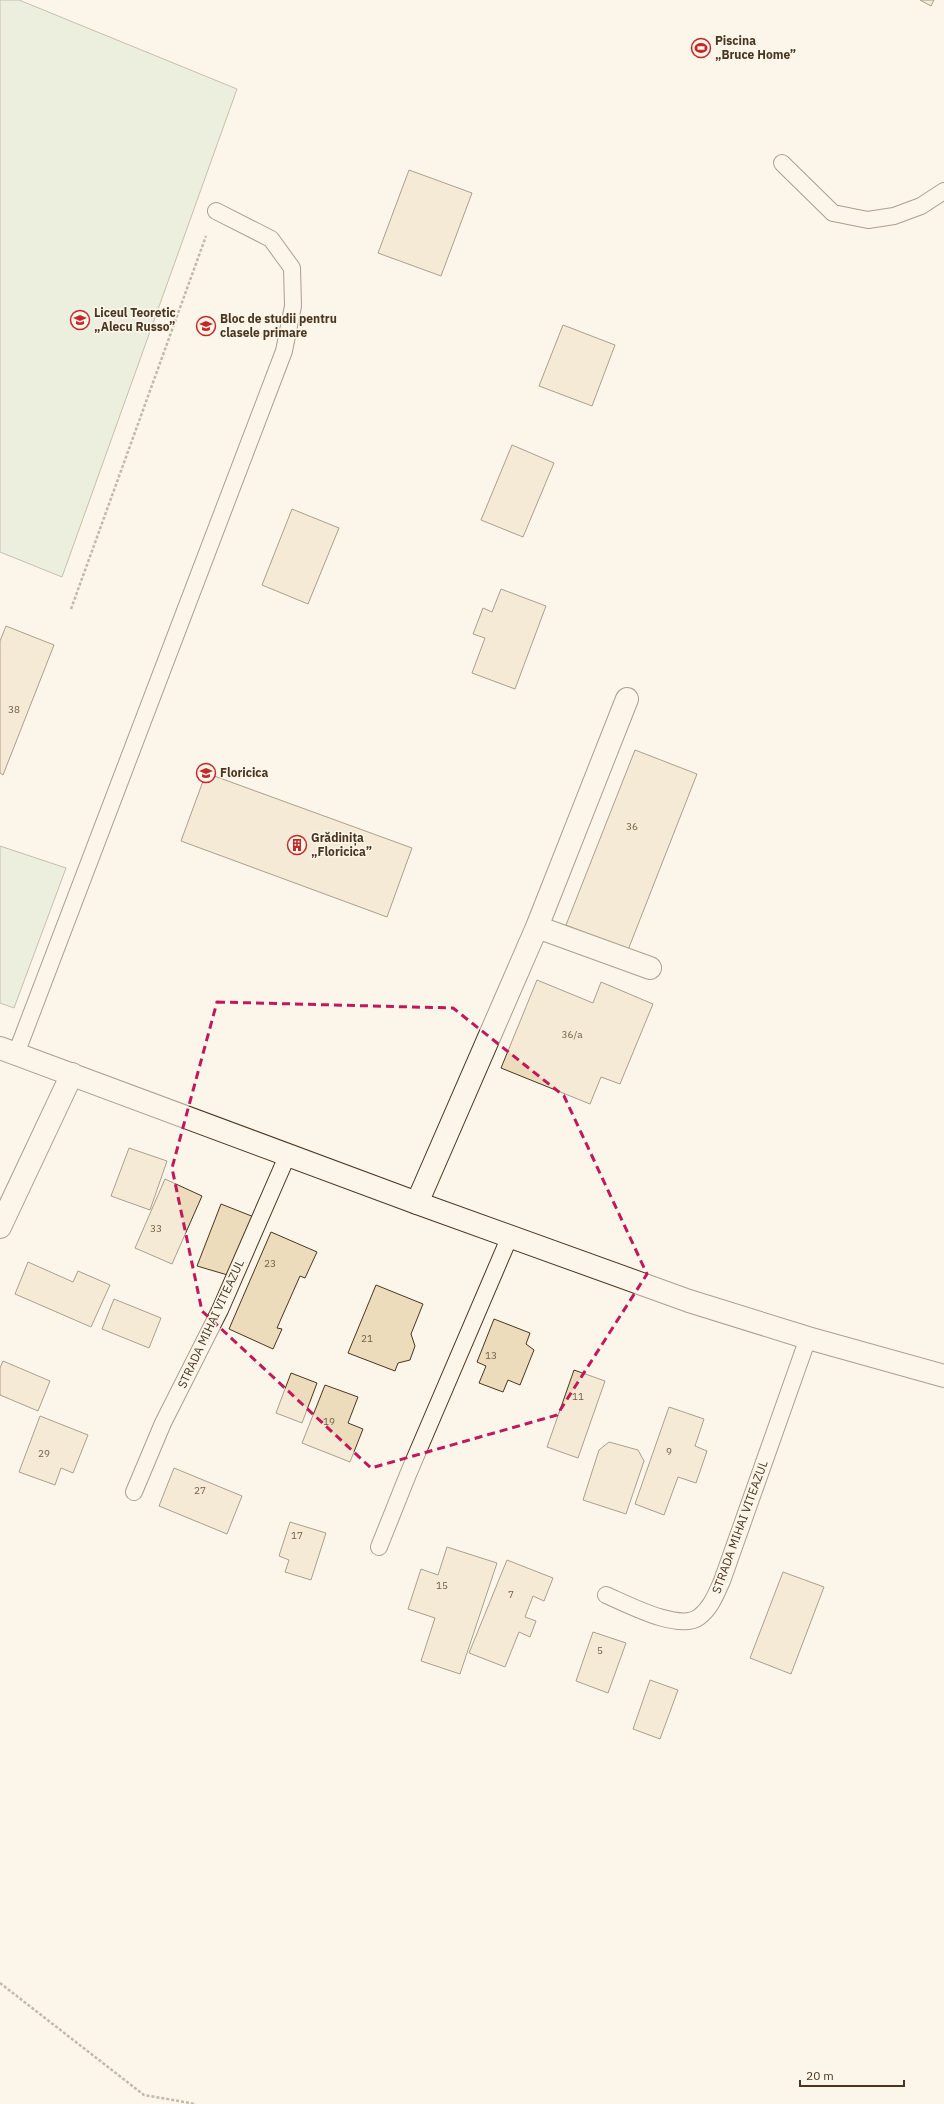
<svg xmlns="http://www.w3.org/2000/svg" width="944" height="2104" font-family="'IBM Plex Sans',sans-serif">
	<style>
		.green { fill: #dce7d0; stroke: #887966 }
		.building { fill: #ecdcbc; stroke: #4a3520 }
		.lines { fill: none; stroke-linecap: round; stroke-linejoin: round }
		.lane-casing { stroke: #4a3520; stroke-width: 18 }
		.street-casing { stroke: #4a3520; stroke-width: 24 }
		.secondary-casing { stroke: #4a3520; stroke-width: 24 }
		.path { stroke: #7f6f5c; stroke-width: 2.5; stroke-dasharray: 3 2; stroke-linecap: butt }
		.lane { stroke: #fbf6e9; stroke-width: 16 }
		.street { stroke: #fbf6e9; stroke-width: 22 }
		.secondary { stroke: #fbf6e9; stroke-width: 22 }
		.marked { fill: none; stroke: #c2185b; stroke-width: 3; stroke-dasharray: 8 5; stroke-linejoin: round }
		.labels { text-anchor: middle; stroke-width: 3; stroke-linejoin: round; paint-order: stroke }
		.number-label { font-size: 10px; fill: #725f47 }
		.poi-label { font-size: 12px; font-weight: bold; fill: #4a3520; stroke: #fbf6e9; text-anchor: start }
		.street-label { font-size: 12px; fill: #4a3520; stroke: #fbf6e9 }
	</style>
	<rect width="100%" height="100%" fill="#fbf6e9"/>
	<path class="green" d="M0 0H19L237 89 62 577 0 552Z
		M0 846 66 868 14 1008 0 1003Z"/>
	<path class="building" d="M920 0H934L931 6Z
		M409 170 472 193 441 276 378 253Z
		M563 325 615 345 592 406 539 386Z
		M512 445 554 463 523 537 481 520Z
		M292 509 339 528 308 604 262 585Z
		M501 589 546 606 515 689 472 673 485 638 473 634 483 608 492 612Z
		M6 626 54 645 3 775 0 773V641Z
		M635 750 697 774 628 950 566 925Z
		M206 773 412 848 387 917 181 841Z
		M537 980 593 1003 601 982 653 1004 620 1084 601 1077 590 1104 501 1068Z
		M129 1148 167 1161 150 1210 111 1196Z
		M165 1179 202 1196 172 1264 135 1248Z
		M221 1204 254 1217 231 1276 197 1266Z
		M271 1232 317 1252 305 1278 300 1276 277 1328 282 1329 273 1349 229 1329Z
		M28 1262 73 1282 78 1271 110 1285 91 1327 15 1294Z
		M376 1285 423 1304 411 1334 415 1346 410 1360 398 1363 395 1371 348 1353Z
		M114 1299 161 1318 149 1348 102 1329Z
		M494 1319 530 1333 526 1344 534 1350 520 1385 508 1380 503 1392 479 1383 486 1366 477 1362Z
		M3 1361 50 1381 38 1411 0 1395V1368Z
		M574 1370 605 1381 578 1458 547 1447Z
		M291 1373 317 1383 302 1423 276 1413Z
		M325 1385 358 1397 348 1423 363 1429 350 1462 302 1443Z
		M669 1407 704 1419 695 1446 707 1451 696 1483 678 1477 664 1515 635 1504Z
		M40 1416 88 1435 73 1473 61 1468 55 1485 19 1472Z
		M609 1442 638 1450 644 1461 626 1514 583 1500 599 1450Z
		M174 1468 242 1496 227 1534 159 1506Z
		M290 1522 326 1533 311 1580 285 1572 289 1560 279 1556Z
		M447 1547 497 1563 460 1674 421 1661 435 1618 408 1609 421 1569 438 1575Z
		M507 1560 553 1578 544 1601 533 1596 525 1617 536 1621 530 1637 519 1632 505 1667 469 1653Z
		M783 1572 824 1587 791 1674 750 1658Z
		M593 1632 626 1643 608 1693 576 1681Z
		M650 1680 678 1690 660 1739 633 1729Z"/>
	<g class="lines">
		<g class="lane-casing">
			<path id="lane" d="M782 163 833 213 868 220 894 216 921 206 944 191
				M16 1054 284 351 293 306 292 268 271 239 216 211
				M134 1492 163 1423 220 1310 288 1154
				M379 1547 409 1472 510 1236
				M606 1595C627 1604 679 1632 699 1617 711 1608 716 1594 722 1581L808 1338"/>
		</g>
		<g class="street-casing">
			<path id="street" d="M537 927 650 968
				M417 1203 537 927 627 699
				M0 1227 72 1074"/>
		</g>
		<g class="secondary-casing">
			<path id="secondary" d="M0 1048 417 1203 689 1301 808 1338 944 1376"/>
		</g>
		<path class="path" d="M71 609 206 236
			M0 1983 144 2095 196 2104"/>
		<use href="#lane" class="lane"/>
		<use href="#street" class="street"/>
		<use href="#secondary" class="secondary"/>
	</g>
	<path d="M0 0H944V2104H0ZM217 1002 453 1008 564 1096 647 1274 557 1415 371 1468 202 1311 172 1168Z" fill="#fbf6e9" fill-opacity=".55" fill-rule="evenodd"/>
	<path class="marked" d="M217 1002 453 1008 564 1096 647 1274 557 1415 371 1468 202 1311 172 1168Z"/>
	<defs>
		<g id="stadium-ring" transform="scale(1)"><circle r="9.5" fill="#fbf6e9" stroke="#c62828" stroke-width="1.5"/><path d="M0-5a6.5 5 0 1 0 0 10a6.5 5 0 1 0 0-10ZM-3.5-1.8h7v3.6h-7Z" fill="#c62828"/></g>
		<g id="school-ring" transform="scale(1)"><circle r="9.5" fill="#fbf6e9" stroke="#c62828" stroke-width="1.5"/><path d="M0-5L7-2L0 1L-7-2ZM-4 1L0 2.5L4 1V4Q0 6-4 4Z" fill="#c62828"/></g>
		<g id="building-ring" transform="scale(1)"><circle r="9.5" fill="#fbf6e9" stroke="#c62828" stroke-width="1.5"/><path d="M-4-6H4V6H1V3H-1V6H-4ZM-2.5-4.3h1.7v1.8h-1.7ZM.8-4.3h1.7v1.8H.8ZM-2.5-1h1.7V.8h-1.7ZM.8-1h1.7V.8H.8Z" fill="#c62828"/></g>
	</defs>
	<g fill-rule="evenodd">
		<use href="#stadium-ring" x="701" y="48"/>
		<use href="#school-ring" x="80" y="320"/>
		<use href="#school-ring" x="206" y="326"/>
		<use href="#school-ring" x="206" y="773"/>
		<use href="#building-ring" x="297" y="845"/>
	</g>
	<g class="labels">
		<g class="number-label">
			<text x="14" y="713">38</text>
			<text x="632" y="830">36</text>
			<text x="572" y="1038">36/a</text>
			<text x="156" y="1232">33</text>
			<text x="270" y="1267">23</text>
			<text x="367" y="1342">21</text>
			<text x="491" y="1359">13</text>
			<text x="578" y="1400">11</text>
			<text x="329" y="1425">19</text>
			<text x="669" y="1455">9</text>
			<text x="44" y="1457">29</text>
			<text x="200" y="1494">27</text>
			<text x="297" y="1539">17</text>
			<text x="442" y="1589">15</text>
			<text x="511" y="1598">7</text>
			<text x="600" y="1654">5</text>
		</g>
		<g class="poi-label">
			<text x="715" y="45">Piscina<tspan x="715" dy="14">„Bruce Home”</tspan></text>
			<text x="94" y="317">Liceul Teoretic<tspan x="94" dy="14">„Alecu Russo”</tspan></text>
			<text x="220" y="323">Bloc de studii pentru<tspan x="220" dy="14">clasele primare</tspan></text>
			<text x="220" y="777">Floricica</text>
			<text x="311" y="842">Grădinița<tspan x="311" dy="14">„Floricica”</tspan></text>
		</g>
		<g class="street-label">
			<text transform="translate(211 1324) rotate(-65)" y="4">STRADA MIHAI VITEAZUL</text>
			<text transform="translate(740 1527) rotate(-70)" y="4">STRADA MIHAI VITEAZUL</text>
		</g>
	</g>
	<path d="M800 2080v6h104v-6" fill="none" stroke="#4a3520" stroke-width="2"/>
	<text x="806" y="2080" font-size="12" fill="#4a3520" stroke="#fbf6e9" stroke-width="3" paint-order="stroke">20 m</text>
</svg>
